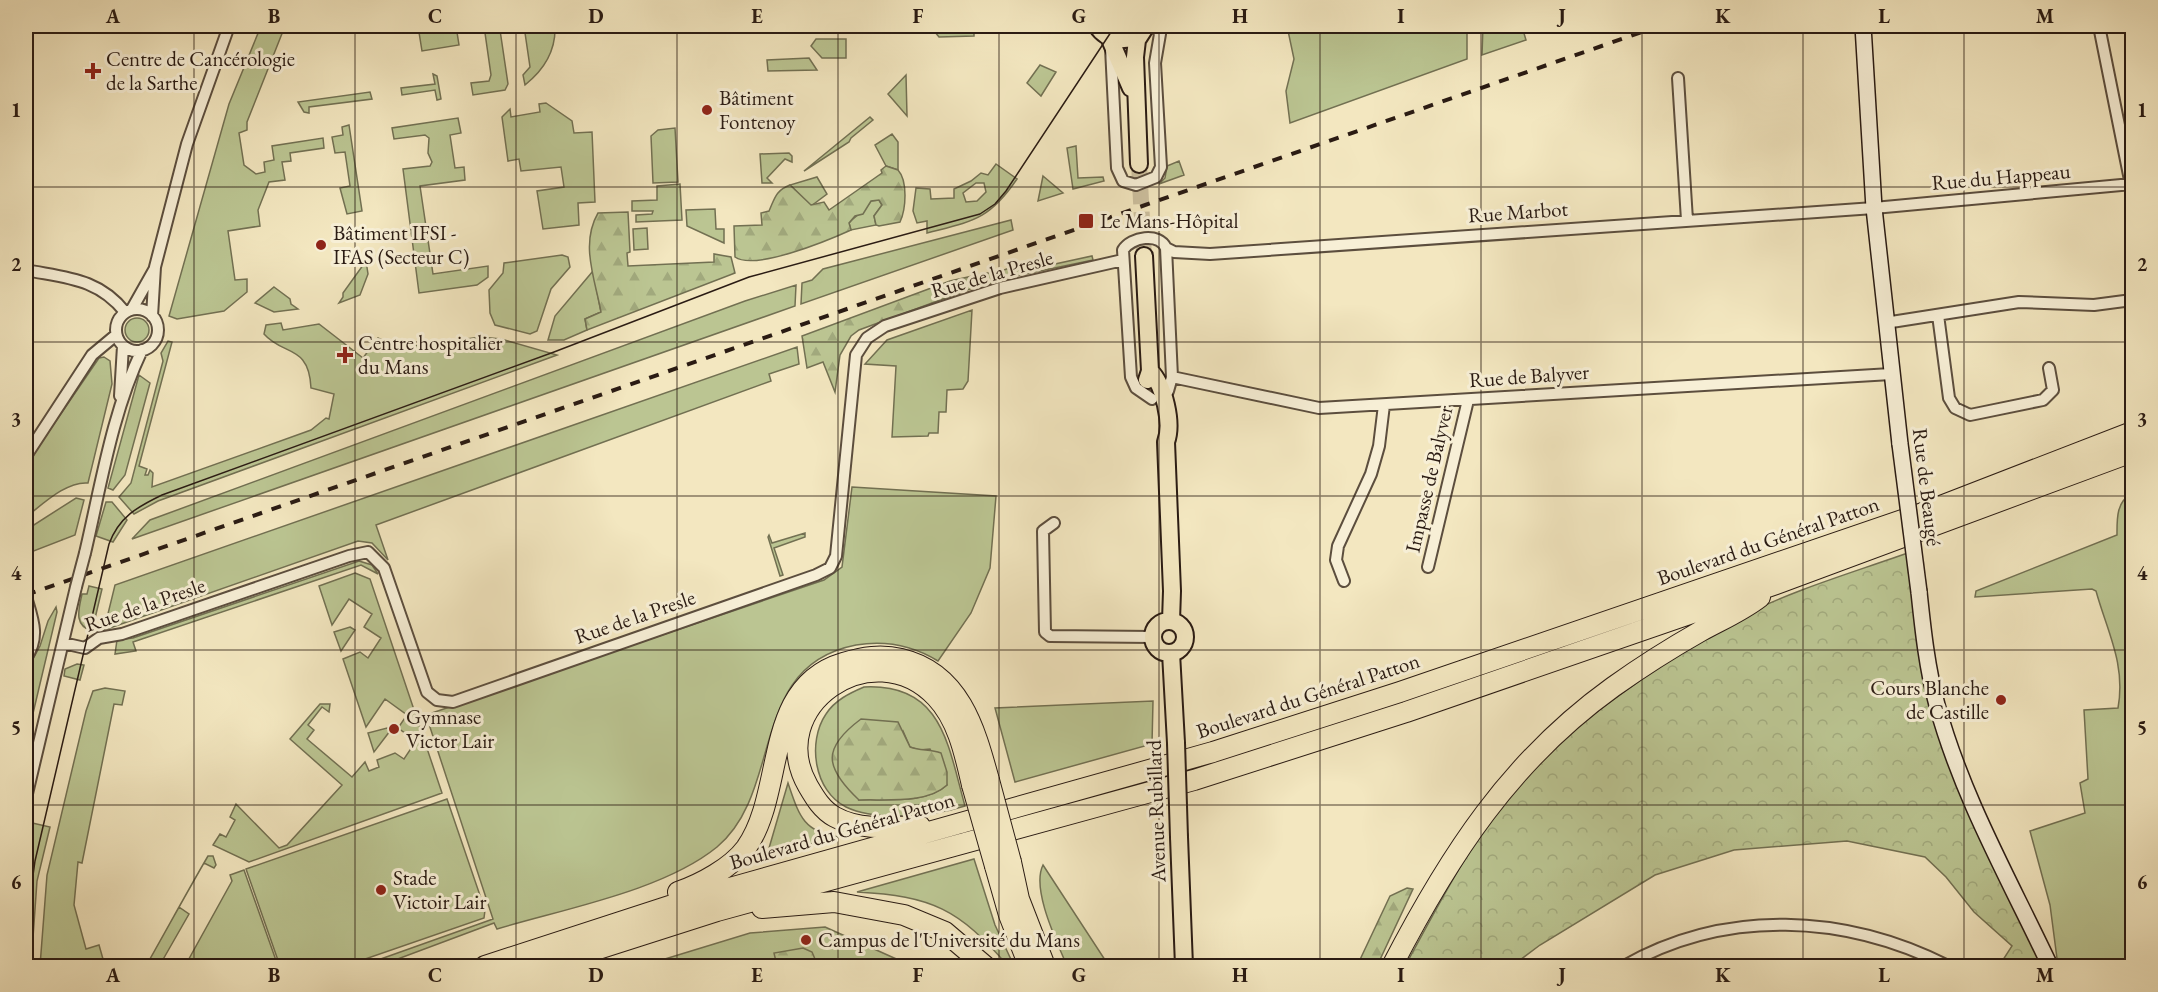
<svg xmlns="http://www.w3.org/2000/svg" width="2158" height="992" font-family="'EB Garamond',serif">
	<style>
		.green { fill: #bbc592; stroke: #727052; stroke-width: 1.5; fill-rule: evenodd }
		.forest { fill: url(#forest-firs); stroke: #727052; stroke-width: 1.5 }
		.park { fill: url(#park-crowns); stroke: #727052; stroke-width: 1.5 }
		.lines { fill: none; stroke-linecap: round; stroke-linejoin: round }
		.primary-tunnel { stroke: #cbbe9d; stroke-width: 16; stroke-dasharray: 16 8; stroke-linecap: butt }
		.street-casing { stroke: #5c4e3e; stroke-width: 14 }
		.secondary-casing { stroke: #2a1b13; stroke-width: 18 }
		.primary-casing { stroke: #2a1b13; stroke-width: 20 }
		.highway-casing { stroke: #2a1b13; stroke-width: 22 }
		.street { stroke: #f7efd6; stroke-width: 10 }
		.secondary { stroke: #f7efd6; stroke-width: 15 }
		.primary { stroke: #f3e7c0; stroke-width: 16 }
		.highway { stroke: #f3e7c0; stroke-width: 20 }
		.tram { stroke: #2a1b13; stroke-width: 1.5 }
		.rail { stroke: #2a1b13; stroke-width: 4; stroke-dasharray: 10 10; stroke-linecap: butt }
		.street-bridge-casing { stroke: #5c4e3e; stroke-width: 14; stroke-linecap: butt }
		.secondary-bridge-casing { stroke: #2a1b13; stroke-width: 18; stroke-linecap: butt }
		.primary-bridge-casing { stroke: #2a1b13; stroke-width: 20; stroke-linecap: butt }
		.highway-bridge-casing { stroke: #2a1b13; stroke-width: 22; stroke-linecap: butt }
		.street-bridge { stroke: #f7efd6; stroke-width: 10 }
		.secondary-bridge { stroke: #f7efd6; stroke-width: 15 }
		.primary-bridge { stroke: #f3e7c0; stroke-width: 16 }
		.highway-bridge { stroke: #f3e7c0; stroke-width: 20 }
		.grid { fill: none; stroke: #2a1b13; stroke-width: 1.5; stroke-opacity: 0.55 }
		.poi-dot { fill: #8f2418; stroke: #f7efd6; stroke-width: 2 }
		.labels { text-anchor: middle; stroke-width: 6; stroke-linejoin: round; paint-order: stroke }
		.poi-label { font-size: 21px; fill: #2a1b13; stroke: #f7efd6; text-anchor: start }
		.street-label { font-size: 21px; fill: #2a1b13; stroke: #f7efd6 }
		.neatline { fill: none; stroke: #2a1b13; stroke-width: 2 }
		.grid-label { font-size: 20px; text-anchor: middle; font-weight: bold; fill: #2a1b13 }
	</style>
	<defs>
		<pattern id="forest-firs" width="22" height="20" patternUnits="userSpaceOnUse" patternTransform="scale(1.5)"><rect width="22" height="20" fill="#bbc592"/><path d="M5 1l3.5 6h-7zM16 11l3.5 6h-7z" fill="#a1a97d"/></pattern>
		<pattern id="park-crowns" width="20" height="18" patternUnits="userSpaceOnUse" patternTransform="scale(1.5)"><rect width="20" height="18" fill="#bbc592"/><path d="M2 6a3 3 0 1 1 6 0M12 15a3 3 0 1 1 6 0" fill="none" stroke="#a1a97d"/></pattern>
	</defs>
	<rect width="100%" height="100%" fill="#f3e7c0"/>
	<filter id="stains"><feTurbulence type="fractalNoise" baseFrequency=".00333" numOctaves="4"/><feColorMatrix values="0 0 0 0 .2 0 0 0 0 .09 0 0 0 0 .02 0 0 0 .5 -.17"/></filter>
	<radialGradient id="worn" r=".72"><stop offset=".6" stop-color="#630" stop-opacity="0"/><stop offset="1" stop-color="#630" stop-opacity=".3"/></radialGradient>
	<path class="green" d="M261 26H285L247 122V130L239 133 244 165 256 174 265 172 264 162 274 160 272 146 323 138 324 148 290 153 291 161 282 162 285 180 269 182 258 210 260 226 228 231 235 280 247 279V292L224 311 177 319 169 316 229 104Z
		M418 26H456L459 45 422 51Z
		M484 26H496L500 30 508 84 505 90 473 95 471 83 489 81 491 75Z
		M524 26H555C556 51 544 70 525 85L523 75 530 67Z
		M930 26H974V36L939 37Z
		M1287 26H1467V59L1290 123 1286 91 1294 59Z
		M1483 26H1490L1491 30H1523L1526 40 1482 55Z
		M816 39H846V58H822L811 46Z
		M809 58 817 70 768 71 767 60Z
		M1040 65 1056 72 1041 96 1027 83Z
		M433 74 437 76 441 99 437 100 435 90 402 95 401 88 435 84Z
		M906 75 907 116 888 94Z
		M370 92 372 99 309 107V113L304 112 298 102Z
		M546 103 572 121 574 133 592 132 595 202 578 203 579 225 543 229 537 191 564 187 561 167 521 171 519 159 508 161 502 117 510 109 511 117 540 112 539 104Z
		M870 117 873 120 851 138 849 142 804 171Z
		M458 118 461 133 450 135 455 168 464 167 465 180 420 186 433 274 488 266V277L477 285 419 293 403 169 430 166 432 162 428 153 429 138 425 135 394 139 392 128Z
		M349 125 362 211 347 214 340 188 350 186 345 152 335 153 332 137 343 135 342 127Z
		M675 128 678 182 653 183 651 136 658 130Z
		M892 134 898 142V170L886 166 875 145Z
		M1076 146 1078 178 1103 177 1104 181 1073 189 1067 148Z
		M789 153 792 156V162L785 159 767 178 772 183H762L760 154Z
		M1179 161 1184 175 1159 184 1165 178 1167 166Z
		M996 164 1017 179C989 220 973 221 927 233V221L917 223 913 211 916 188 930 189 931 199 954 198V189L971 181 981 173 988 175ZM976 183H984L986 192 977 201 966 202 963 193Z
		M1043 176 1063 193 1038 201Z
		M817 177 827 194 811 206 790 185Z
		M680 184 682 220 636 222V215L652 214 653 211H632V201L657 200V186Z
		M879 200 882 205 874 216 876 225 851 230 849 223C857 214 863 213 871 201Z
		M715 209 716 229H724V243L687 226 686 210Z
		M1011 220 1013 230 801 304 802 283 812 280 823 269Z
		M647 228 648 249 634 250 633 229Z
		M562 255 568 257 570 267 551 289 537 331 530 334 495 325 490 313 489 290 503 273 504 263Z
		M1092 256 1093 260 948 290 1015 266 1032 269Z
		M366 261 368 274 360 295 339 303 343 297V293Z
		M593 271 601 312 585 319 587 330 564 340H548L555 316Z
		M796 285 795 306 132 539 150 520 745 301Z
		M274 287 290 299 291 304 298 309 274 312 255 303Z
		M972 310 968 381 963 389 947 390 946 412H939L938 433H929L928 436 892 437 896 366 865 364 887 340Z
		M125 330a12 12 0 1 1 24 0a12 12 0 1 1-24 0Z
		M281 323 283 330 319 324 363 358 378 338 398 348 481 337 501 339 557 355 158 501 134 514 119 497 131 483 163 361 161 353 168 341 172 342 139 466 147 469 145 475H148L150 470 153 473 152 487 311 430 326 418 329 419 334 394 311 388C309 344 283 356 264 334L266 325Z
		M797 347 799 364 769 374 771 381 376 525 388 560 372 543 358 541 104 630 115 585Z
		M104 357 110 361 112 384 88 483C66 481 42 505 26 517V471L36 450 99 358Z
		M139 375 150 383 125 475 113 490 108 488Z
		M852 487 996 496 990 568 971 613 938 661C912 645 886 640 856 645 747 666 785 790 717 847 663 891 563 909 497 929L494 923 379 966H361L493 919 426 715 824 580 842 567Z
		M2132 494V966H2058L2050 905 2030 831 2085 813 2080 783 2088 779 2084 710 2118 708C2126 664 2107 631 2096 591L2092 589 1975 597 1976 591 2117 535C2117 520 2116 501 2132 494Z
		M76 498 84 500 75 535 26 554V530Z
		M106 502H112L127 520 113 542 96 536Z
		M805 533V537L774 548 783 575 780 576 768 537 769 535 772 543Z
		M359 561 372 565 378 574 361 565 133 642 136 651 115 654 117 640 133 638Z
		M355 573 370 579 442 793 249 862 213 845 220 834 226 837 235 820 230 817 236 804 279 848 287 845 342 785 290 739 320 704H330L329 712 322 707 308 725 314 730 307 739 352 777 365 762 369 771 379 767 377 760 395 753 404 759 416 741 398 728 407 715 385 699 366 727 343 659 360 652 368 658 381 638 364 627 372 614 349 599 332 625 319 586Z
		M89 586 102 589 92 631C73 625 79 609 82 594H87Z
		M56 607 57 612 26 743V672L40 646 48 621Z
		M350 627 355 630 341 651 334 632Z
		M77 664 84 665 80 680 64 676 65 669Z
		M864 687C943 683 948 746 965 806 933 816 877 822 846 807 814 791 807 742 826 714 835 700 850 693 864 687ZM903 731 910 747 919 750 930 749 947 785C927 804 886 799 859 800Z
		M105 688 125 691 122 705 114 704 82 863 78 862 74 905 86 949 99 945 105 966H40L47 875 86 711 93 691Z
		M1153 701 1152 744 1015 782 995 708Z
		M387 728 390 731 374 752 368 733Z
		M788 783C799 815 803 832 839 837L767 855Z
		M447 799 485 910 484 918 345 966H280L246 869Z
		M28 822 50 827 37 881 31 966H26V836Z
		M208 856H213L216 865 214 868 204 863 179 907 189 914 161 963 164 966H146C167 929 187 892 208 856Z
		M974 859 995 925 1014 966H1008C959 909 932 896 857 892Z
		M1043 865 1109 966H1067C1057 942 1031 889 1043 865Z
		M244 870 278 966H185L232 881 230 875Z
		M825 927 912 966H642L750 933Z"/>
	<path class="forest" d="M886 166 898 170C908 181 906 209 900 222L879 226 876 225 874 216 882 205 879 200 871 201 863 214 855 216 849 223 851 230C829 240 755 271 735 257L734 226 762 225 761 213 769 211C775 198 775 191 790 185L811 205 824 202 829 210 882 173 881 170Z
		M628 212 630 252 627 253 628 266 714 262V254L731 257 735 273 587 330 585 319 601 312C595 279 580 244 598 213Z
		M986 273H990L994 279 989 287 978 286 859 330 851 336 840 355 835 392 823 362 807 368 802 336 950 281Z
		M861 719 898 722 910 747C921 751 930 749 941 753L947 772V785C927 804 886 799 859 800 824 767 822 748 861 719Z
		M1407 888 1413 889 1377 966H1357L1390 896Z
		M803 948 812 952 818 966H777L774 953Z"/>
	<path class="park" d="M1913 551 1937 705 2050 966H1999L2012 946 1974 912 1946 877 1925 857 1847 841 1734 850 1655 875 1540 945 1512 966H1405C1438 906 1470 843 1513 789 1553 740 1608 703 1659 667 1685 650 1711 631 1740 617 1795 589 1855 572 1913 551Z"/>
	<g class="lines">
		<path class="primary-tunnel" d="M1139 164 1144 256"/>
		<g class="street-casing">
			<path id="street" d="M2099 26 2132 190
				M1111 48 1117 168 1123 181 1136 185 1156 177 1161 167 1155 63 1160 34 1156 26
				M1678 78 1687 220
				M1166 248 1174 252 1210 254 1874 208 2132 184
				M26 270C66 278 98 278 125 312
				M116 330a21 21 0 1 1 42 0a21 21 0 1 1-42 0Z
				M132 309 154 270
				M1938 315 1949 398 1955 408 1970 415 2043 400 2053 390 2049 368
				M152 316 155 267 187 144 229 26
				M1885 323 2019 302 2094 305 2132 300
				M1172 377 1319 408 1891 374
				M120 396 123 346
				M1152 399 1136 388 1131 377 1123 250C1131 237 1159 232 1166 248L1172 377 1168 391 1162 397
				M26 456 92 355 116 335
				M1054 523 1043 531 1045 632 1050 636 1153 637
				M85 553C101 485 112 413 142 350
				M1428 567 1468 400
				M1344 581 1336 560 1338 546 1371 474 1379 446 1384 405
				M26 597C33 620 40 637 26 658
				M63 643 85 648 99 638 122 634 349 556 368 552 384 568 427 692 437 700 453 702 816 575 830 568 836 556 856 355 867 338 885 326 1000 288 1123 260
				M26 798 76 587
				M1624 966C1726 908 1845 914 1948 966"/>
		</g>
		<g class="secondary-casing">
			<path id="secondary" d="M1863 26 1874 208 1900 444
				M1919 592C1923 630 1927 668 1937 705 1962 797 2010 881 2050 966"/>
		</g>
		<g class="primary-casing">
			<path id="primary" d="M1097 26C1107 41 1125 43 1141 33
				M1109 37 1131 88
				M1139 164 1135 57 1137 40 1146 26
				M1144 256 1150 371 1147 380
				M1150 371C1164 385 1173 423 1166 442L1172 591 1171 621
				M1153 637a16 16 0 1 1 32 0a16 16 0 1 1-32 0Z
				M1171 653 1176 743
				M1179 837 1184 966"/>
		</g>
		<g class="highway-casing">
			<path id="highway" d="M920 826C893 827 860 831 835 817 822 810 815 798 808 786 763 707 872 630 936 697 958 720 965 755 972 785
				M1011 862 1019 899 1045 966
				M995 866 1009 915 1029 966
				M678 892C701 884 731 868 746 848 786 792 762 687 843 663 863 657 881 654 901 659 960 673 975 729 989 780
				M762 908 834 902 904 915 945 932 985 966
				M485 966 691 899 1213 752 1400 692 1920 514 2132 432
				M545 966 717 911 1194 780 1406 712 1776 584 2132 452
				M1392 966C1449 856 1510 761 1613 687 1641 667 1671 648 1701 631 1721 620 1742 611 1760 597"/>
		</g>
		<use href="#street" class="street"/>
		<use href="#secondary" class="secondary"/>
		<use href="#primary" class="primary"/>
		<use href="#highway" class="highway"/>
		<path class="tram" d="M26 966 27 918 35 861 109 544C119 517 137 507 162 495L554 352 749 277 980 214 995 204 1006 191 1115 26"/>
		<path class="rail" d="M26 595 1659 26"/>
		<g class="street-bridge-casing">
			<path id="street-bridge" d="M76 587 85 553"/>
		</g>
		<g class="secondary-bridge-casing">
			<path id="secondary-bridge" d="M1900 444 1919 592"/>
		</g>
		<g class="primary-bridge-casing">
			<path id="primary-bridge" d="M1176 743 1179 837"/>
		</g>
		<g class="highway-bridge-casing">
			<path id="highway-bridge" d="M989 780 1011 862
				M972 785 995 866"/>
		</g>
		<use href="#street-bridge" class="street-bridge"/>
		<use href="#secondary-bridge" class="secondary-bridge"/>
		<use href="#primary-bridge" class="primary-bridge"/>
		<use href="#highway-bridge" class="highway-bridge"/>
	</g>
	<path class="grid" d="M194 26V966M355 26V966M516 26V966M677 26V966M838 26V966M999 26V966M1159 26V966M1320 26V966M1481 26V966M1642 26V966M1803 26V966M1964 26V966M26 187H2132M26 342H2132M26 496H2132M26 650H2132M26 805H2132"/>
	<g class="poi-dot">
		<path d="M90 62h6v6h6v6h-6v6h-6v-6h-6v-6h6z"/>
		<circle cx="707" cy="110" r="6"/>
		<rect x="1078" y="213" width="16" height="16" rx="3"/>
		<circle cx="321" cy="245" r="6"/>
		<path d="M342 346h6v6h6v6h-6v6h-6v-6h-6v-6h6z"/>
		<circle cx="2001" cy="700" r="6"/>
		<circle cx="394" cy="729" r="6"/>
		<circle cx="381" cy="890" r="6"/>
		<circle cx="806" cy="940" r="6"/>
	</g>
	<g class="labels">
		<g class="poi-label">
			<text x="106" y="66">Centre de Cancérologie<tspan x="106" dy="24">de la Sarthe</tspan></text>
			<text x="719" y="105">Bâtiment<tspan x="719" dy="24">Fontenoy</tspan></text>
			<text x="1100" y="228">Le Mans-Hôpital</text>
			<text x="333" y="240">Bâtiment IFSI -<tspan x="333" dy="24">IFAS (Secteur C)</tspan></text>
			<text x="358" y="350">Centre hospitalier<tspan x="358" dy="24">du Mans</tspan></text>
			<text x="1989" y="695" text-anchor="end">Cours Blanche<tspan x="1989" dy="24">de Castille</tspan></text>
			<text x="406" y="724">Gymnase<tspan x="406" dy="24">Victor Lair</tspan></text>
			<text x="393" y="885">Stade<tspan x="393" dy="24">Victoir Lair</tspan></text>
			<text x="818" y="947">Campus de l'Université du Mans</text>
		</g>
		<g class="street-label">
			<text transform="translate(2001 177) rotate(-5)" y="7">Rue du Happeau</text>
			<text transform="translate(1518 212) rotate(-4)" y="7">Rue Marbot</text>
			<text transform="translate(992 274) rotate(-16)" y="7">Rue de la Presle</text>
			<text transform="translate(1529 376) rotate(-4)" y="7">Rue de Balyver</text>
			<text transform="translate(1429 479) rotate(-77)" y="7">Impasse de Balyver</text>
			<text transform="translate(1927 487) rotate(83)" y="7">Rue de Beaugé</text>
			<text transform="translate(1768 541) rotate(-19)" y="7">Boulevard du Général Patton</text>
			<text transform="translate(145 605) rotate(-19)" y="7">Rue de la Presle</text>
			<text transform="translate(635 617) rotate(-19)" y="7">Rue de la Presle</text>
			<text transform="translate(1308 696) rotate(-18)" y="7">Boulevard du Général Patton</text>
			<text transform="translate(1156 811) rotate(-92)" y="7">Avenue Rubillard</text>
			<text transform="translate(842 831) rotate(-16)" y="7">Boulevard du Général Patton</text>
		</g>
	</g>
	<rect width="2158" height="992" fill="none" stroke="#f3e7c0" stroke-width="66"/>
	<rect x="33" y="33" width="2092" height="926" class="neatline"/>
	<g class="grid-label">
		<text x="113" y="23">A</text>
		<text x="274" y="23">B</text>
		<text x="435" y="23">C</text>
		<text x="596" y="23">D</text>
		<text x="757" y="23">E</text>
		<text x="918" y="23">F</text>
		<text x="1079" y="23">G</text>
		<text x="1240" y="23">H</text>
		<text x="1401" y="23">I</text>
		<text x="1562" y="23">J</text>
		<text x="1723" y="23">K</text>
		<text x="1884" y="23">L</text>
		<text x="2045" y="23">M</text>
		<text x="16" y="117">1</text>
		<text x="2142" y="117">1</text>
		<text x="16" y="271">2</text>
		<text x="2142" y="271">2</text>
		<text x="16" y="426">3</text>
		<text x="2142" y="426">3</text>
		<text x="16" y="580">4</text>
		<text x="2142" y="580">4</text>
		<text x="16" y="734">5</text>
		<text x="2142" y="734">5</text>
		<text x="16" y="889">6</text>
		<text x="2142" y="889">6</text>
		<text x="113" y="982">A</text>
		<text x="274" y="982">B</text>
		<text x="435" y="982">C</text>
		<text x="596" y="982">D</text>
		<text x="757" y="982">E</text>
		<text x="918" y="982">F</text>
		<text x="1079" y="982">G</text>
		<text x="1240" y="982">H</text>
		<text x="1401" y="982">I</text>
		<text x="1562" y="982">J</text>
		<text x="1723" y="982">K</text>
		<text x="1884" y="982">L</text>
		<text x="2045" y="982">M</text>
	</g>
	<rect width="100%" height="100%" filter="url(#stains)"/>
	<rect width="100%" height="100%" fill="url(#worn)"/>
</svg>
